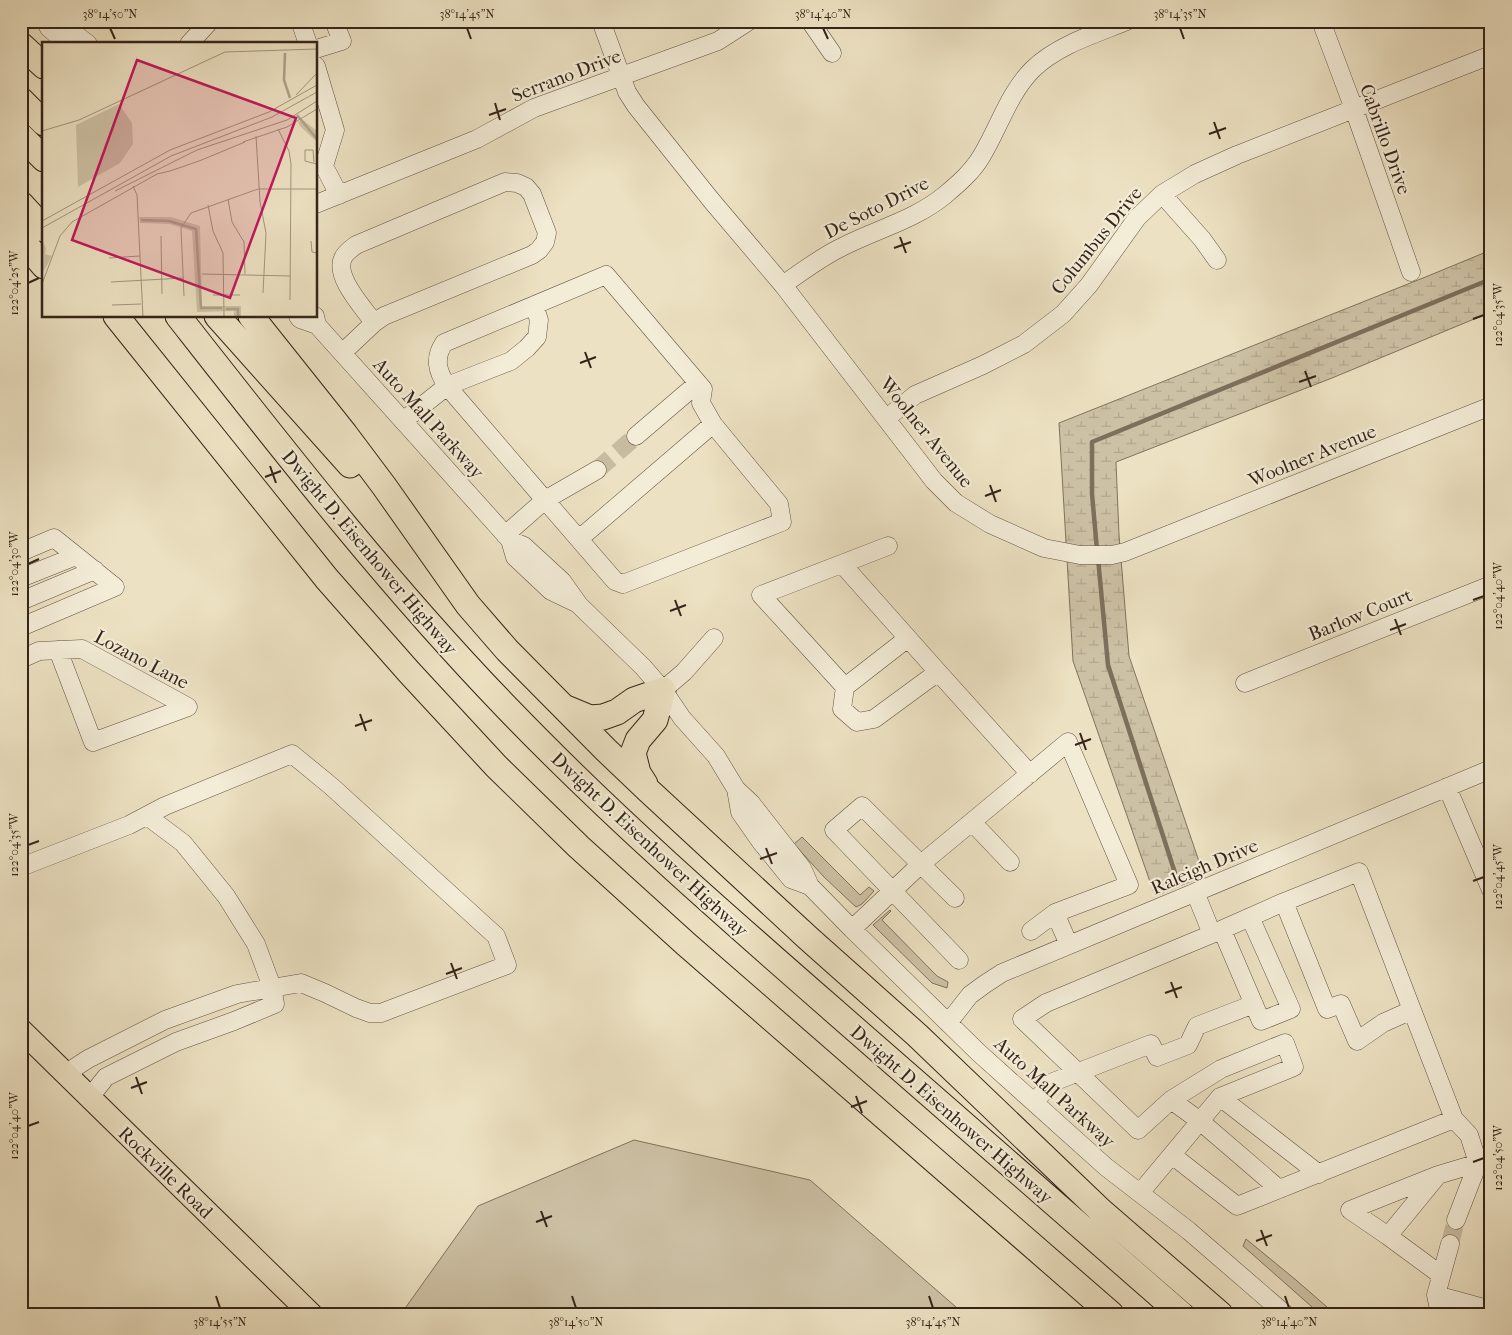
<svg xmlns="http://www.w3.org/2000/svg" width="1512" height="1335" font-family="'IM FELL French Canon',serif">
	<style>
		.green { fill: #cdc1a5; stroke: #81725f }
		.wetland { fill: url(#wetland-marsh); stroke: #81725f }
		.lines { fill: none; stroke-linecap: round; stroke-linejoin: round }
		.stream { stroke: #7e6f5c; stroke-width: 4.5 }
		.minor-tunnel { stroke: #c7bba0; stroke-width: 18; stroke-dasharray: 18 9; stroke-linecap: butt }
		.minor-casing { stroke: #635343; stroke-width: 19 }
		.major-casing { stroke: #352419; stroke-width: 24 }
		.highway-casing { stroke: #352419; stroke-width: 27 }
		.minor { stroke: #f3ecd7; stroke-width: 18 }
		.major { stroke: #ece1c2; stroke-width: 22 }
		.highway { stroke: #ece1c2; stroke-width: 25 }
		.ticks { fill: none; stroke: #352419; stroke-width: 2 }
		.labels { text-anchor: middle; stroke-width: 4.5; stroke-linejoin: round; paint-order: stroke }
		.street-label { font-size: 19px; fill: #352419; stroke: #f3ecd7 }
		.inset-river { fill: none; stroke: #aea189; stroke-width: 2.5 }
		.inset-road { fill: none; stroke: #a3957e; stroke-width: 1 }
		.view { fill: #c2185b; fill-opacity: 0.15; stroke: #c2185b; stroke-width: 2.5 }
		.inset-edge { fill: none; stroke: #352419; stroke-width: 2.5 }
		.neatline { fill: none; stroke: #352419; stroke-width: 2 }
		.ticks-label { font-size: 12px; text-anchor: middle; fill: #352419 }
	</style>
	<defs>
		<pattern id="wetland-marsh" width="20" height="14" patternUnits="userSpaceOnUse" patternTransform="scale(1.25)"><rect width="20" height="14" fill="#cdc1a5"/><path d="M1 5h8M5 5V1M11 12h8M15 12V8" fill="none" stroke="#b1a68d"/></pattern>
	</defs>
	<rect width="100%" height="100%" fill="#ece1c2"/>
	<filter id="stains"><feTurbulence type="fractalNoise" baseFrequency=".004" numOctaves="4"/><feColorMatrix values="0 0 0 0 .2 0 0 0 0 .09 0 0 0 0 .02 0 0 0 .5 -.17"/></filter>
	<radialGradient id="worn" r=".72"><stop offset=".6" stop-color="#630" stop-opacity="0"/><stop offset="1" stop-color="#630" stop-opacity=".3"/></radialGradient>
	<path class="green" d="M802 837 860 895 869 887 874 891 862 904 856 907 824 877 794 844Z
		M890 910 891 911 882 920 937 976 948 982 947 988 932 983 873 925Z
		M634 1140 810 1180 964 1314H401L478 1206Z
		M1246 1239 1296 1280 1335 1314H1320L1243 1246Z"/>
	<path class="wetland" d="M1491 250V312L1332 378 1116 462 1119 535 1129 656 1204 876 1155 896 1073 661 1059 423 1428 276Z"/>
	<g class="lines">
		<path class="stream" d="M1097 550 1092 494V442L1491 279
			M1098 558 1108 665 1175 873"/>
		<path class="minor-tunnel" d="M597 470 636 436
			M1450 1244 1456 1220"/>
		<g class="minor-casing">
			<path id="minor" d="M45 21 49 28 67 44
				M58 21 88 44
				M300 21 308 44
				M601 21 627 92 636 106 711 200 783 285 934 481 956 503 990 524 1044 548 1080 555H1112L1125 552 1491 406
				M810 21 832 53
				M1321 21 1354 109 1411 272
				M189 44 210 21
				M316 49 342 41 334 21
				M316 66 335 130 324 166
				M316 163 324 166 339 195
				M1162 194 1202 239 1217 260
				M316 204 477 139 534 108 718 41 749 21
				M783 285C801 272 820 258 840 248 874 230 915 220 945 195 958 184 972 172 981 157 999 128 1008 94 1033 69 1058 45 1095 34 1127 21
				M534 305 539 320 537 337 527 348 511 361 447 386C437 371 434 358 444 343L606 275 703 389 701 403 713 424 779 504 782 522 623 584 615 581 545 500 597 470
				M298 316 300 319 317 325
				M315 316 317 325 510 540 515 557 551 591 576 603
				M342 353 374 323 384 316 532 255 539 250 545 242 547 233 532 194 526 187 517 183 505 182 356 245C352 248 345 253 343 258 334 277 364 308 374 323
				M887 418 915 395 983 365 1024 344 1063 314 1089 285 1137 218 1162 194 1195 174 1237 155 1491 55
				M403 421 447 386 545 500 505 535
				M636 436 698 383
				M579 539 713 424
				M510 540 524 546 562 581 579 605 643 667 663 690 682 718 716 756 736 789 751 803 802 868 810 886 852 929 979 1053 1106 1167 1189 1231 1285 1314
				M888 546 761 595 845 687 842 709 857 722 874 719 938 672 1030 774
				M21 552 54 538 115 587 21 627
				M842 564 938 672
				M21 578 76 556
				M21 601 95 570
				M21 659 39 651 82 649 188 707 93 742 58 650
				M1245 683 1491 585
				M845 687 908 638
				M663 690 684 672 714 638
				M1447 787 1491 890
				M736 789 740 812 761 842 791 879 810 886
				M972 822 1010 862
				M21 867 129 825 165 806 292 754 331 786 496 936 507 965 381 1013H370L356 1008 325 993 301 983 237 994 165 1020 88 1059 65 1074
				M1195 892 1212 934
				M955 898 862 806 834 830 959 960
				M1055 913 1069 945
				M852 929 921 864 1068 742 1129 885 1055 913 1031 931
				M1222 930 1261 1021 1291 1009 1250 917
				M1412 1010 1359 872 1284 902 1327 1009 1341 1004 1357 1041 1383 1023 1412 1010 1454 1119
				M948 1023 970 995 985 984 1002 973 1491 769
				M90 1097 106 1077 176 1042 234 1021 275 1004 272 987 256 944 226 896 183 843 147 816
				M1220 1097 1319 1174
				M1034 1102 1053 1082 1151 1044 1157 1057 1188 1045 1197 1026 1254 1004
				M1172 1155 1237 1206 1454 1119 1469 1135 1478 1163 1491 1157
				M1438 1175 1388 1236 1441 1275
				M1279 1189 1200 1121 1171 1100 1138 1130 1022 1019 1046 1003 1212 934 1284 902
				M1140 1193 1220 1097 1294 1067 1285 1043 1221 1069 1171 1100
				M1350 1210 1438 1175 1478 1163
				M1350 1210 1388 1236
				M1456 1220 1478 1163
				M1436 1295 1491 1310
				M1440 1314 1436 1295 1450 1244"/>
		</g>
		<g class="major-casing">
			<path id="major" d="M21 1030 311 1314"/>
		</g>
		<g class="highway-casing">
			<path id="highway" d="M21 45 44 66
				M21 100 44 123
				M21 136 44 159
				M21 204 44 229
				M21 239 44 266
				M116 316 327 579 409 672 496 766 579 847 686 944 1111 1314
				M178 316C284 451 389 586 508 709 610 815 721 912 832 1009 948 1111 1065 1212 1181 1314
				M217 316 350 465
				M251 316 345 434 384 486 468 605 507 650 606 750 649 791 808 938 917 1035 1101 1211 1220 1314
				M566 708 590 718 603 717 617 712 634 700 663 690
				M645 784 638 773 633 753 638 740 655 720 663 690"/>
		</g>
		<use href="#minor" class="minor"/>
		<use href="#major" class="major"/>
		<use href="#highway" class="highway"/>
	</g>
	<path class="ticks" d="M110 28 115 39M467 28 471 39M823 28 828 39M1180 28 1184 39M495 103 500 120M489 115 506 109M1214 122 1220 139M1209 134 1226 128M900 237 906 253M894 248 911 242M28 283 39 278M1473 319 1484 315M585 352 591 368M580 363 596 357M1305 371 1311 387M1299 382 1316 376M270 466 276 483M265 477 281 471M990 485 996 502M985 496 1001 490M28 564 39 559M675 600 681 616M1473 600 1484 596M670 611 686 605M1395 619 1401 635M1390 630 1406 624M360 714 366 731M355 726 372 720M1080 733 1086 750M1075 745 1091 739M28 845 39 841M766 848 772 864M760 859 777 853M1473 881 1484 877M451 963 457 979M446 974 462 968M1171 982 1177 998M1165 993 1182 987M136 1077 142 1094M131 1088 147 1082M856 1096 862 1113M851 1107 867 1101M28 1126 39 1122M1473 1162 1484 1158M541 1211 547 1227M536 1222 552 1216M1261 1230 1267 1246M1256 1241 1272 1235M216 1296 220 1308M572 1296 576 1308M929 1296 933 1308M1285 1296 1289 1308"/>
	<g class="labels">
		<g class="street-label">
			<text transform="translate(566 75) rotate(-21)" y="7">Serrano Drive</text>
			<text transform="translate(1386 139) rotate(70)" y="7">Cabrillo Drive</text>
			<text transform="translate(876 207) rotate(-27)" y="7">De Soto Drive</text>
			<text transform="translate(1096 240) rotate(-51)" y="7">Columbus Drive</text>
			<text transform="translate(429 418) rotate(48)" y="7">Auto Mall Parkway</text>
			<text transform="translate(927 432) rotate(51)" y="7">Woolner Avenue</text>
			<text transform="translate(1312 455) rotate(-22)" y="7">Woolner Avenue</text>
			<text transform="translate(370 552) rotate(50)" y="7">Dwight D. Eisenhower Highway</text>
			<text transform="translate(1360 614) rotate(-22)" y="7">Barlow Court</text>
			<text transform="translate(142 659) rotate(28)" y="7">Lozano Lane</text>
			<text transform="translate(650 844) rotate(43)" y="7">Dwight D. Eisenhower Highway</text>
			<text transform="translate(1204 866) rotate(-23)" y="7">Raleigh Drive</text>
			<text transform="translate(1055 1092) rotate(42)" y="7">Auto Mall Parkway</text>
			<text transform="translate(952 1114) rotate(41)" y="7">Dwight D. Eisenhower Highway</text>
			<text transform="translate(166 1172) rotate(44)" y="7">Rockville Road</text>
		</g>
	</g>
	<g transform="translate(42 42)">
		<rect width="275" height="275" fill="#ece1c2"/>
		<path d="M77 62 90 81 91 102 78 121 36 145 34 83ZM0 198 4 206 3 212 10 214 0 232Z" fill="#cdc1a5"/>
		<path d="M261 78 275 89V100L258 84 256 80Z" fill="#cdc1a5"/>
		<path d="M97 175H129L158 184 160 264H199V275H192V269L155 270 150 189 127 182 98 181Z" fill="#cdc1a5"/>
		<path class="inset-river" d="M243 11 242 38 248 56M255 73 275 97M99 178 127 179 154 187 159 266H180M184 267H196V275"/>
		<path class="inset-road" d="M254 53 275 31M236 87 247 109 249 122 248 258M0 89 37 78 183 10 275 7M214 94 218 160 224 191 221 251M201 100 245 85 275 67M157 119 203 100M272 120 271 108H263V119L275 122M128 129 157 119M91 144 95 153 101 275M73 149 155 108 245 78 275 59M186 157 190 180 202 200 203 232M166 163 171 189 181 211 182 275M0 179 128 108 227 70 275 43M0 186 129 114 230 75 275 50M119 194 120 252M269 199 270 210 275 211M67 216 98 214M160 232 249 234M69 240 141 236M0 242 18 194 30 180 115 132 128 129M171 253H198M142 254 139 186 149 171 216 147H275M70 263 99 262"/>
		<path class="view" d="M95 18 254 76 188 256 30 198Z"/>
		<rect width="275" height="275" class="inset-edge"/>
	</g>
	<rect width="1512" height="1335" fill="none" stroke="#ece1c2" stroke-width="55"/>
	<rect x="28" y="28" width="1456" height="1280" class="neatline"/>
	<g class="ticks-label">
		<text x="110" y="18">38°14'50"N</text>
		<text x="467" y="18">38°14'45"N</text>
		<text x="823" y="18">38°14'40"N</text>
		<text x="1180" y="18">38°14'35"N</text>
		<text transform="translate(14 283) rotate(-90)" y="4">122°04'25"W</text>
		<text transform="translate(1498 315) rotate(-90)" y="4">122°04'35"W</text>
		<text transform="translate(14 564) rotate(-90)" y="4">122°04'30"W</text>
		<text transform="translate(1498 596) rotate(-90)" y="4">122°04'40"W</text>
		<text transform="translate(14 845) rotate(-90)" y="4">122°04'35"W</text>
		<text transform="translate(1498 877) rotate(-90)" y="4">122°04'45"W</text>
		<text transform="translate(14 1126) rotate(-90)" y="4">122°04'40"W</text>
		<text transform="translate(1498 1158) rotate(-90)" y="4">122°04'50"W</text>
		<text x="220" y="1326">38°14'55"N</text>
		<text x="576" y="1326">38°14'50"N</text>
		<text x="933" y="1326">38°14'45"N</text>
		<text x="1289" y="1326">38°14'40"N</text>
	</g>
	<rect width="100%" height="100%" filter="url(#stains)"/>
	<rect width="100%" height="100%" fill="url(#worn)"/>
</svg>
